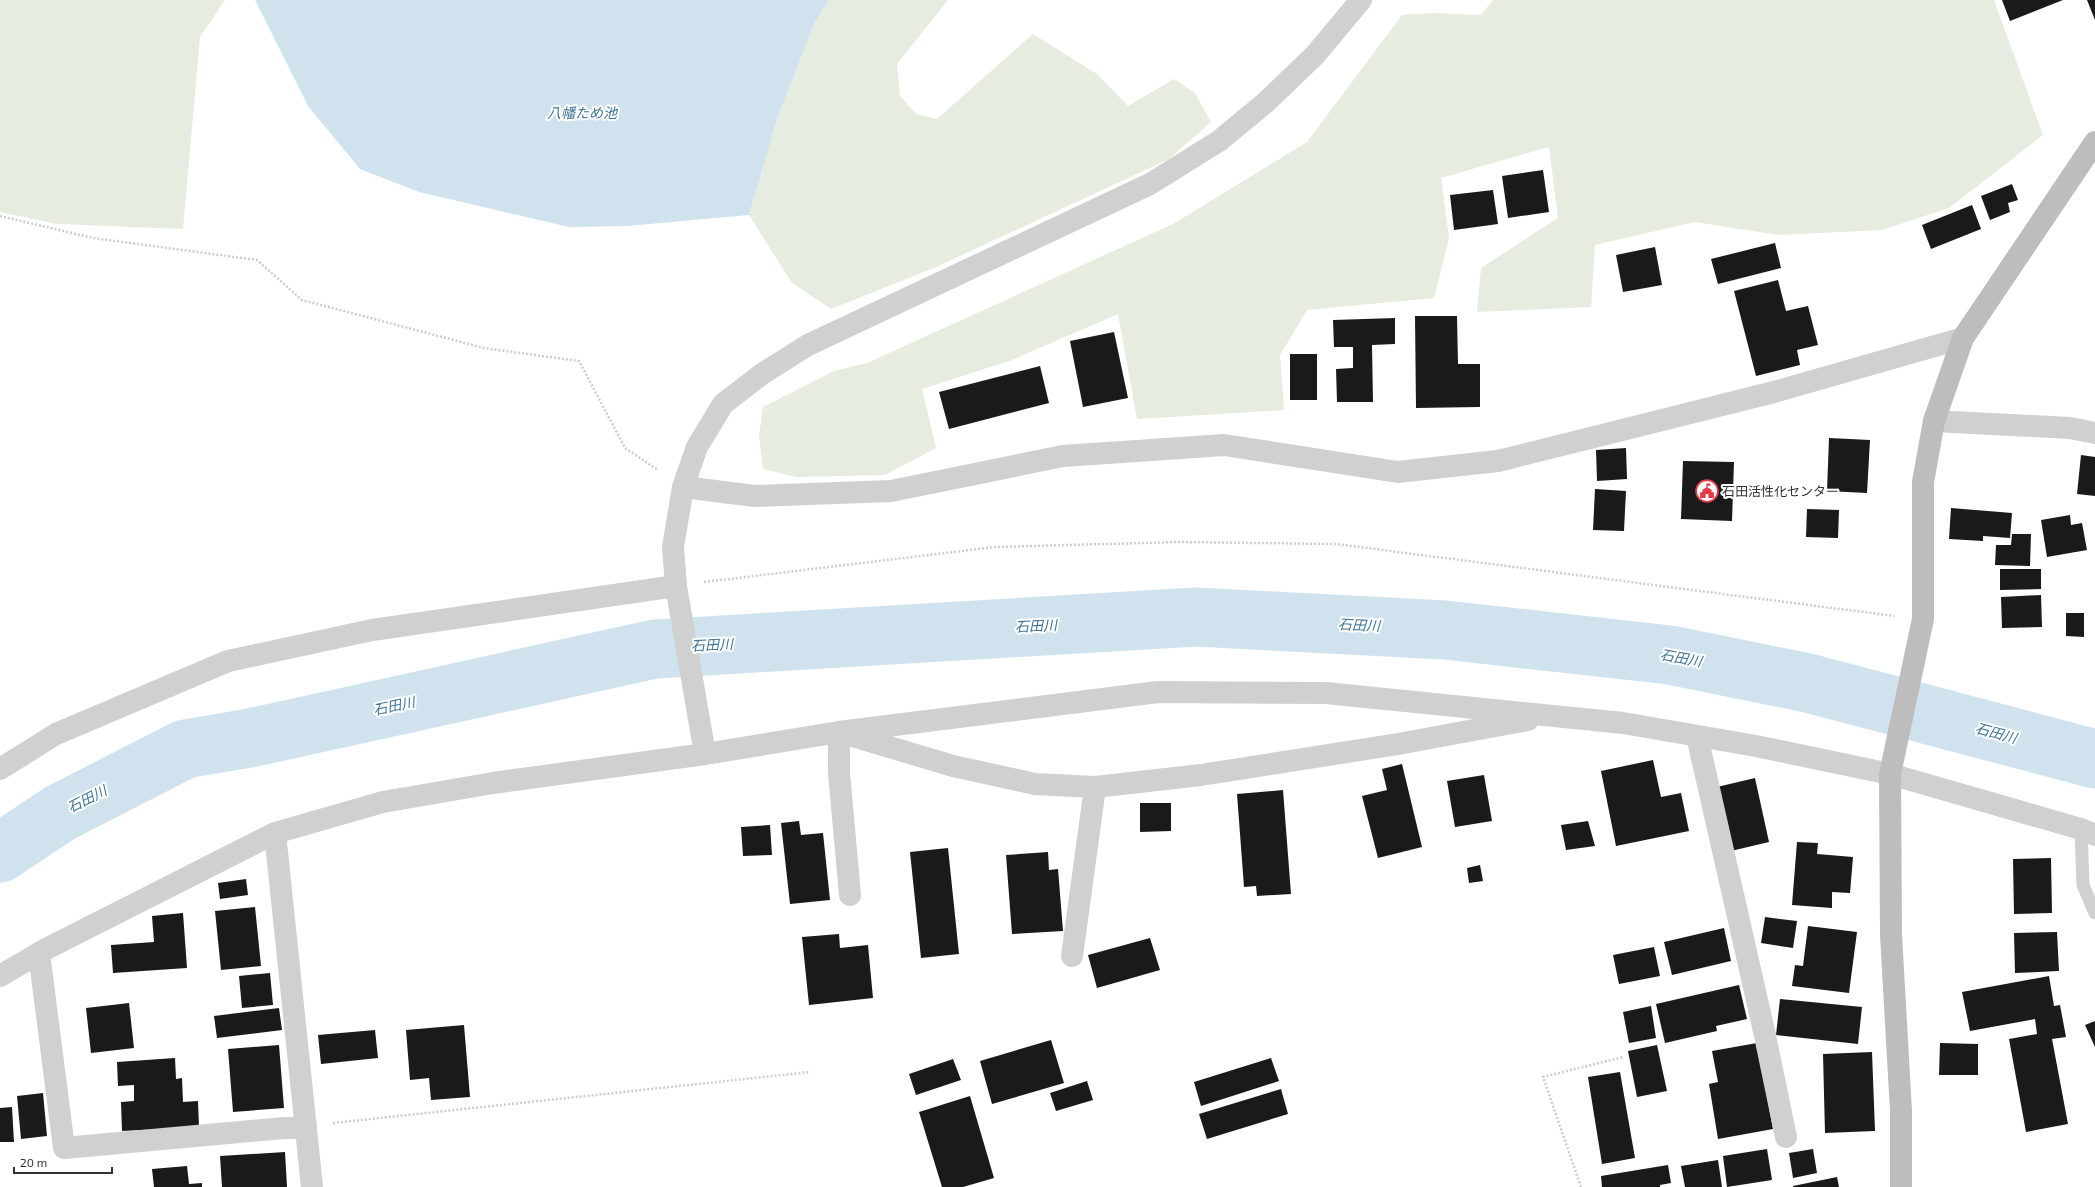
<svg xmlns="http://www.w3.org/2000/svg" width="2095" height="1187" font-family="'Exo 2','Noto Sans JP',sans-serif">
	<style>
		.green { fill: #e6ecdf }
		.water { fill: #cfe2ee }
		.lines { fill: none; stroke-linecap: round; stroke-linejoin: round }
		.river { stroke: #cfe2ee; stroke-width: 59 }
		.building { fill: #1a1a1a }
		.path { stroke: #cdcdcd; stroke-width: 2.5; stroke-dasharray: 2 2; stroke-linecap: butt }
		.lane { stroke: #d0d0d0; stroke-width: 13 }
		.street { stroke: #d0d0d0; stroke-width: 22 }
		.secondary { stroke: #bdbdbd; stroke-width: 22 }
		.labels { text-anchor: middle; stroke-width: 4; stroke-linejoin: round; paint-order: stroke }
		.poi-label { font-size: 13px; fill: #333; stroke: #fff; text-anchor: start }
		.water-label { font-size: 14px; font-style: italic; fill: #3f7597; stroke: #fff }
	</style>
	<rect width="100%" height="100%" fill="#fff"/>
	<path class="green" d="M0 0H225L200 37 183 229 57 224 0 212Z
		M829 0H948L897 64 900 96 916 114 937 119 1033 34 1097 74 1128 106 1174 79 1195 93 1211 122 1169 159 934 268 831 309 792 283 749 215 777 119 815 22Z
		M1493 0H1994L2043 135 1949 208 1882 230 1778 235 1695 222 1595 245 1591 307 1477 312 1481 268 1558 218 1549 147 1441 178 1449 238 1434 298 1307 310 1280 355 1284 410 1137 419 1118 314 1012 360 922 389 936 448 885 475 796 477 763 469 759 436 763 407 834 371 867 363 1173 224 1307 142 1402 15 1435 13 1481 15Z"/>
	<path class="water" d="M255 0H829L815 22 777 119 749 215 627 226 569 227 419 192 360 169 308 106Z"/>
	<g class="lines">
		<path class="river" d="M0 853 60 813 185 749 250 738 655 649 1196 617 1445 630 1670 655 1808 683 2095 759"/>
	</g>
	<path class="building" d="M2002 0H2063L2010 21Z
		M2087 0H2095V20Z
		M1543 170 1549 212 1508 218 1502 176Z
		M2012 184 2018 200 2008 203 2010 212 1990 220 1981 196Z
		M1493 190 1498 224 1454 230 1450 195Z
		M1972 205 1981 229 1931 249 1922 225Z
		M1775 243 1781 268 1718 284 1711 259Z
		M1655 247 1662 285 1623 292 1616 255Z
		M1778 280 1786 311 1808 306 1818 345 1797 350 1800 365 1756 376 1734 291Z
		M1415 316H1457L1458 364H1480V407L1416 408Z
		M1395 318V344L1372 345 1373 402H1337L1336 369 1353 368V347H1334L1333 320Z
		M1114 332 1128 398 1083 407 1070 341Z
		M1290 354H1317V400H1290Z
		M1040 366 1049 403 949 429 939 392Z
		M1829 438 1870 440 1867 493 1827 491Z
		M1626 448 1627 479 1597 481 1596 450Z
		M2081 455 2095 457V496L2077 494Z
		M1683 461 1734 462 1732 521 1681 519Z
		M1595 489 1626 491 1624 531 1593 530Z
		M1951 508 2012 513 2010 538 1983 536V541L1949 539Z
		M1807 509 1839 510 1838 538 1806 537Z
		M2070 515 2071 525 2082 523 2087 550 2047 557 2041 520Z
		M2012 534H2031L2030 566 1995 565 1996 545H2011Z
		M2000 569H2041V589L2000 590Z
		M2041 595 2042 627 2002 628 2001 597Z
		M2066 613H2084V637L2066 636Z
		M1653 760 1661 797 1681 793 1689 831 1616 846 1601 771Z
		M1402 764 1422 847 1378 858 1362 796 1387 790 1382 769Z
		M1484 775 1492 821 1455 827 1447 781Z
		M1755 778 1769 842 1731 851 1717 787Z
		M1283 790 1291 894 1257 896 1256 886 1244 887 1237 794Z
		M1140 803H1171V831L1140 832Z
		M799 821 801 835 823 833 830 900 790 904 781 823Z
		M1588 821 1595 846 1566 850 1561 825Z
		M770 825 772 855 743 856 741 827Z
		M1797 842 1818 843 1817 854 1853 857 1850 893 1832 892V908L1792 905Z
		M948 848 959 954 921 958 910 852Z
		M1048 852 1049 870 1058 869 1063 931 1012 934 1006 855Z
		M2051 858 2052 913 2014 914 2013 859Z
		M1480 865 1483 881 1469 883 1467 868Z
		M246 879 248 895 220 899 218 883Z
		M255 907 261 966 221 970 215 911Z
		M183 913 187 968 113 973 111 945 154 942 152 916Z
		M1765 917 1797 921 1793 948 1761 943Z
		M1808 926 1857 932 1849 993 1792 986 1795 965 1803 966Z
		M1724 928 1731 961 1672 975 1664 942Z
		M2057 932 2059 971 2015 973 2014 933Z
		M839 934 840 948 868 945 873 998 809 1005 802 937Z
		M1150 938 1160 970 1097 988 1088 955Z
		M1654 947 1660 976 1619 984 1613 955Z
		M270 973 273 1005 242 1008 239 976Z
		M2049 976 2054 1006 2060 1005 2066 1037 2052 1039 2068 1124 2026 1132 2009 1039 2037 1034 2035 1019 1970 1031 1962 992Z
		M1739 985 1747 1019 1716 1026 1717 1031 1665 1043 1656 1004Z
		M1780 999 1862 1007 1858 1044 1776 1035Z
		M129 1003 134 1048 91 1053 86 1008Z
		M1651 1006 1656 1038 1629 1043 1623 1012Z
		M279 1008 282 1030 217 1038 214 1016Z
		M2095 1021V1047L2085 1025Z
		M464 1025 470 1097 431 1100 429 1078 410 1080 406 1030Z
		M375 1030 378 1058 321 1064 318 1035Z
		M1051 1040 1064 1083 992 1104 980 1061Z
		M1757 1043 1773 1129 1718 1139 1709 1084 1718 1082 1712 1051Z
		M1940 1043 1978 1044V1075H1939Z
		M279 1045 284 1108 233 1112 228 1049Z
		M1657 1045 1667 1091 1637 1097 1628 1051Z
		M1872 1052 1875 1131 1825 1133 1823 1054Z
		M175 1058 176 1079 182 1078 183 1102 198 1101 199 1127 122 1131 121 1102 134 1101V1085L118 1086 117 1062Z
		M1271 1058 1279 1081 1201 1106 1194 1082Z
		M953 1059 961 1080 916 1095 909 1074Z
		M1620 1072 1635 1158 1602 1164 1588 1077Z
		M1087 1081 1093 1100 1056 1111 1050 1093Z
		M1281 1089 1288 1114 1207 1139 1199 1114Z
		M43 1093 47 1136 21 1139 17 1096Z
		M970 1096 994 1178 963 1187H942L919 1112Z
		M12 1107 14 1142H0V1108Z
		M1767 1149 1772 1180 1727 1187 1723 1156Z
		M1813 1149 1817 1173 1793 1178 1789 1153Z
		M285 1152 287 1187H222L220 1156Z
		M1718 1160 1722 1187H1685L1681 1166Z
		M1668 1165 1671 1183 1660 1185V1187H1602L1601 1176Z
		M187 1166 189 1184 202 1183V1187H154L152 1169Z
		M1837 1177 1839 1187H1793V1186Z"/>
	<g class="lines">
		<path class="path" d="M0 216 93 238 257 260 302 300 484 348 579 361 625 448 658 470
			M704 582 995 547 1179 542 1336 544 1894 616
			M333 1123 810 1072
			M1581 1187 1543 1077 1623 1057"/>
		<path class="lane" d="M2081 829 2083 885 2095 913"/>
		<path class="street" d="M1934 421 2070 428 2095 433
			M683 487 755 496 891 491 1063 456 1224 445 1398 472 1498 461 1774 392 1963 338
			M1697 736 1764 1031 1786 1137
			M705 754 676 586 673 547 683 487 697 447 723 404 762 374 808 345 1150 184 1219 141 1265 103 1315 55 1361 0
			M0 769 56 734 228 661 372 630 676 586
			M275 833 312 1187
			M850 895 839 773V732L953 766 1035 784 1095 787 1201 775 1398 744 1528 720
			M39 953 64 1148 306 1126
			M1072 956 1095 787
			M0 976 46 949 275 833 383 802 493 783 705 754 839 732 1158 692 1326 693 1623 723 1756 746 1890 774 2081 829 2095 835"/>
		<path class="secondary" d="M1901 1187V1111L1891 935 1890 774 1923 619V482L1934 421 1963 338 2095 142"/>
	</g>
	<defs>
		<g id="civic-ring" transform="scale(1.15)"><circle r="9.5" fill="#fff" stroke="#e63946" stroke-width="1.5"/><path d="M-.6-6.5H3V-4.5H.6V-3L4-1V1h2V6H-6V1h2V-1L-.6-3ZM-1.2 2.5V6h2.4V2.5Z" fill="#e63946"/></g>
	</defs>
	<g fill-rule="evenodd">
		<use href="#civic-ring" x="1707" y="491"/>
	</g>
	<g class="labels">
		<g class="poi-label">
			<text x="1722" y="496">石田活性化センター</text>
		</g>
		<g class="water-label">
			<text x="582" y="118">八幡ため池</text>
			<text transform="translate(1359 625) rotate(3)" y="5">石田川</text>
			<text transform="translate(1036 626) rotate(-3)" y="5">石田川</text>
			<text transform="translate(712 645) rotate(-3)" y="5">石田川</text>
			<text transform="translate(1681 658) rotate(10)" y="5">石田川</text>
			<text transform="translate(394 706) rotate(-12)" y="5">石田川</text>
			<text transform="translate(1996 733) rotate(15)" y="5">石田川</text>
			<text transform="translate(87 799) rotate(-27)" y="5">石田川</text>
		</g>
	</g>
	<path d="M14 1167v6h98v-6" fill="none" stroke="#333333" stroke-width="2"/>
	<text x="20" y="1167" font-size="12" fill="#333333" stroke="#ffffff" stroke-width="3" paint-order="stroke">20 m</text>
</svg>
